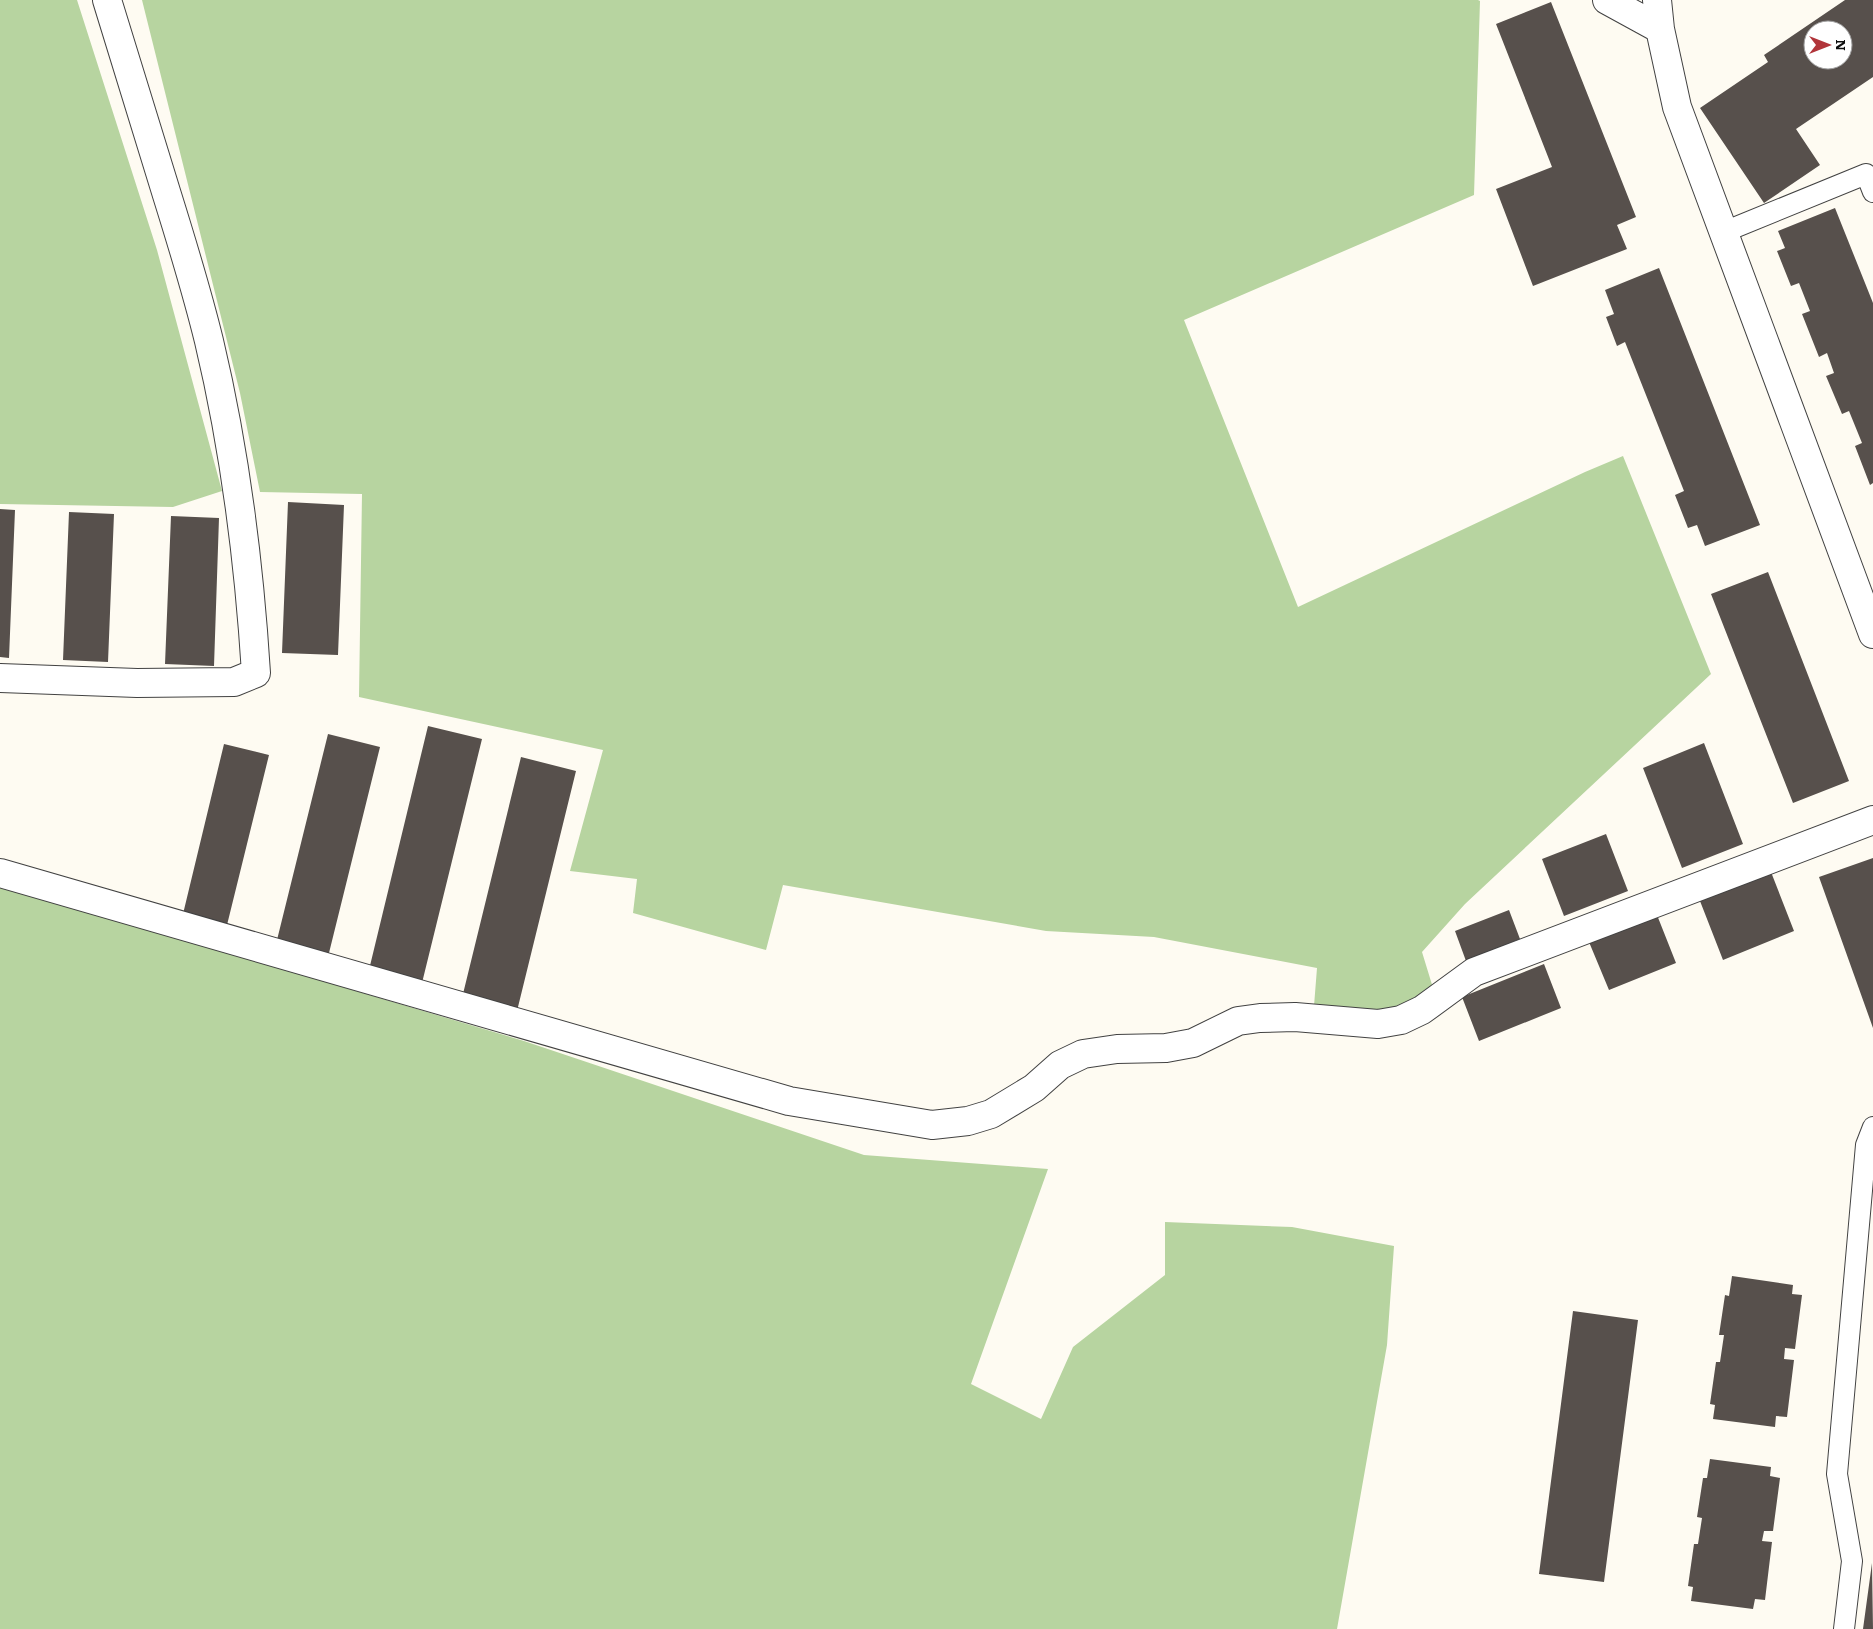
<svg xmlns="http://www.w3.org/2000/svg" width="1873" height="1629" font-family="Literata,serif">
	<style>
		.forest { fill: #b7d4a0 }
		.building { fill: #57504c; fill-rule: evenodd }
		.lines { fill: none; stroke-linecap: round; stroke-linejoin: round }
		.lane-casing { stroke: #424242; stroke-width: 22 }
		.street-casing { stroke: #424242; stroke-width: 30 }
		.lane { stroke: #fff; stroke-width: 20 }
		.street { stroke: #fff; stroke-width: 28 }
	</style>
	<rect width="100%" height="100%" fill="#fefbf2"/>
	<path class="forest" d="M0 0H77L157 250 222 491 173 507 0 504Z
		M142 0H1478L1480 1 1474 195 1184 320 1298 607 1585 472 1623 456 1711 674 1465 904 1422 952 1441 1014 1314 1006 1317 968 1154 937 1046 931 783 885 766 950 633 913 637 879 570 871 603 750 359 697 362 494 260 492 240 393Z
		M0 887 88 911 524 1041 864 1155 1048 1169 971 1384 1041 1419 1073 1347 1165 1275V1222L1292 1227 1394 1246 1387 1345 1337 1629H0Z"/>
	<path class="building" d="M1845 0H1873V77L1796 129 1820 165 1764 203 1700 108 1768 62 1764 55ZM1813 30H1843V60H1813Z
		M1551 2 1636 217 1617 225 1627 249 1533 286 1496 189 1552 167 1496 24Z
		M1835 208 1873 303V483L1870 485 1855 446 1862 443 1849 411 1842 414 1826 376 1834 373 1827 353 1819 357 1802 314 1810 311 1799 283 1791 286 1777 251 1785 248 1778 231Z
		M1659 268 1760 525 1705 546 1697 525 1688 528 1675 495 1684 491 1625 342 1617 346 1606 317 1614 314 1605 290Z
		M288 502 344 505 338 655 282 653Z
		M0 509 15 510 9 658 0 657Z
		M69 512 114 514 108 662 63 660Z
		M171 516 219 518 214 666 165 664Z
		M1768 572 1849 781 1793 803 1711 594Z
		M428 726 482 739 421 987 368 974Z
		M328 734 380 747 327 961 275 948Z
		M1704 743 1743 844 1682 868 1643 768Z
		M224 744 269 755 227 925 183 914Z
		M521 757 576 771 517 1011 462 998Z
		M1606 834 1628 891 1564 916 1542 859Z
		M1873 858V1028L1819 877Z
		M1771 872 1794 931 1723 960 1700 901Z
		M1509 910 1520 939 1466 961 1455 931Z
		M1657 915 1676 963 1609 990 1589 942Z
		M1544 964 1561 1008 1479 1041 1462 997Z
		M1732 1276 1793 1285 1792 1294 1802 1295 1795 1349 1785 1348 1784 1359 1794 1360 1787 1417 1776 1416 1775 1427 1713 1419 1715 1405 1710 1404 1716 1362H1720L1724 1335H1719L1725 1295 1729 1296Z
		M1573 1311 1638 1320 1604 1582 1539 1574Z
		M1710 1459 1771 1467 1770 1476 1780 1478 1773 1531H1764L1762 1541 1772 1542 1765 1600 1755 1599 1753 1609 1691 1601 1693 1587 1688 1586 1694 1544H1698L1702 1518 1697 1517 1703 1478H1707Z
		M1872 1563 1873 1629H1863Z"/>
	<g class="lines">
		<g class="lane-casing">
			<path id="lane" d="M1724 232 1866 174 1873 192
				M1844 1629 1852 1561 1837 1474 1866 1145 1873 1127"/>
		</g>
		<g class="street-casing">
			<path id="street" d="M1607 0 1660 29
				M1657 0 1660 29 1677 107 1873 634
				M0 678 137 683 234 682 256 673C249 561 235 450 209 341 197 292 182 243 167 195 147 130 127 65 107 0
				M0 873 789 1101 932 1125 968 1121 991 1114 1034 1088 1060 1065 1083 1054 1117 1049 1166 1048 1193 1043 1238 1021 1260 1018 1295 1017 1378 1024 1401 1020 1422 1010 1474 972 1873 820"/>
		</g>
		<use href="#lane" class="lane"/>
		<use href="#street" class="street"/>
	</g>
	<g transform="translate(1828 45) rotate(90)"><circle r="24" fill="#ffffff" stroke="#9f9f9f"/>
	<path d="M0-4L9 19L0 12L-9 19Z" fill="#b1353a"/>
	<text y="-8" font-size="14" font-weight="bold" text-anchor="middle" fill="#0f0f0f">N</text>
	</g>
</svg>
